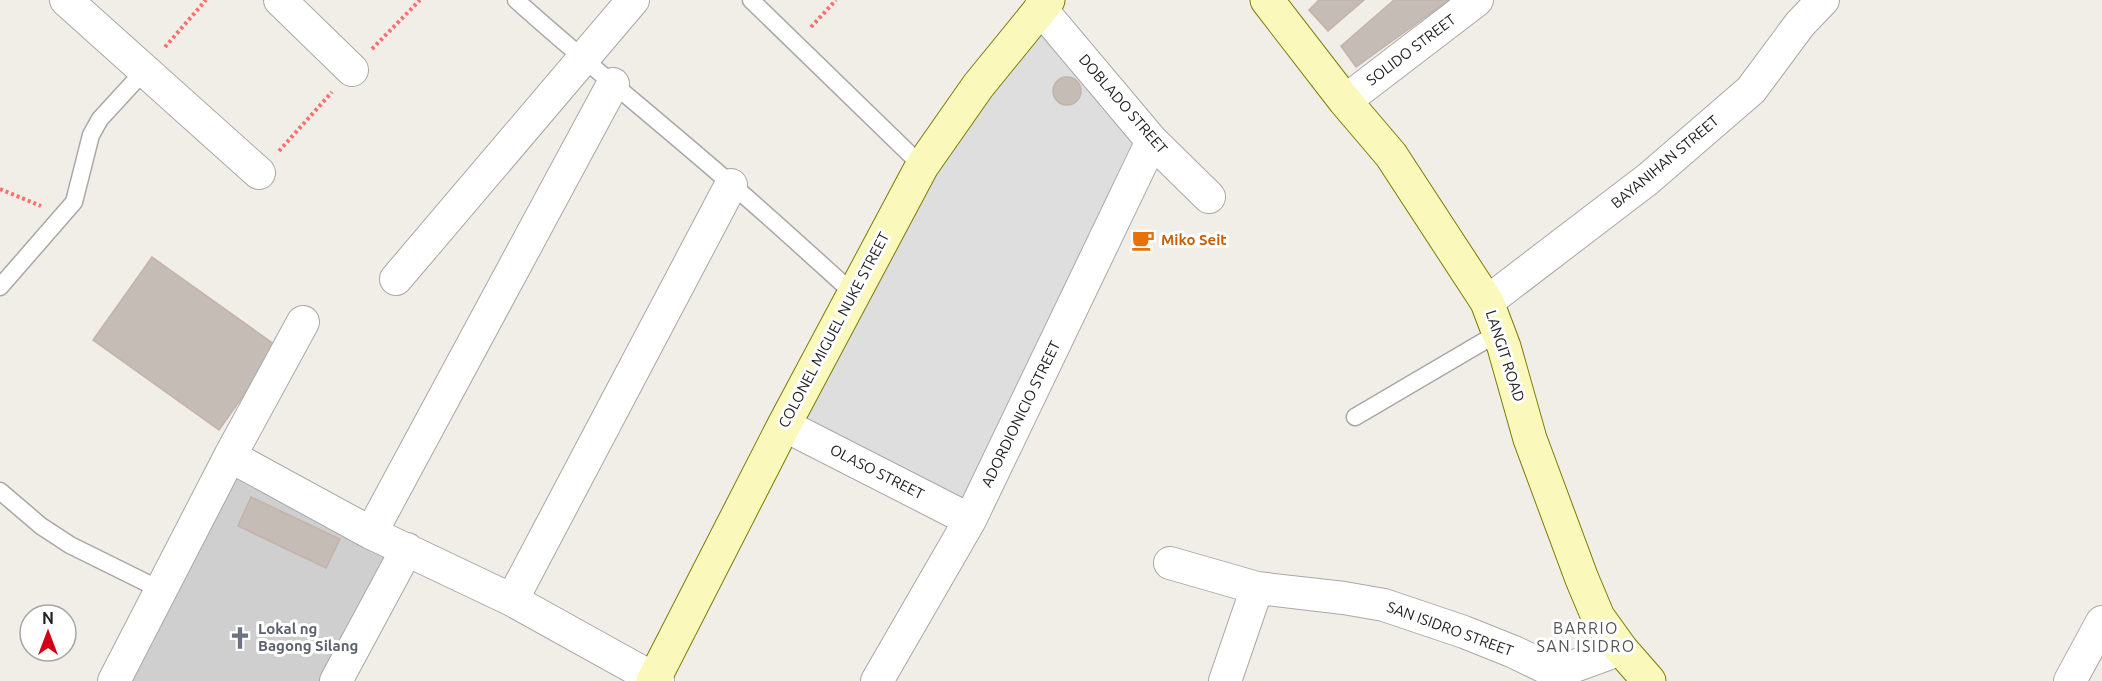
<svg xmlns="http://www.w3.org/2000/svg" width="2102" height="681" font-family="Ubuntu,sans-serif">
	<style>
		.residential { fill: #dfdede }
		.religious { fill: #cfcfcf }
		.building { fill: #c6bcb6; stroke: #c4b2a9; stroke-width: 1.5 }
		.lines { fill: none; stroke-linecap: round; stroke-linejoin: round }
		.lane-casing { stroke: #a8a8a8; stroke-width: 19 }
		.street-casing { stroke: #a8a8a8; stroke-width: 34 }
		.secondary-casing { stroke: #7c7d03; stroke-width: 35 }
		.path { stroke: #fd6e6d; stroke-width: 4; stroke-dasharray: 3 3; stroke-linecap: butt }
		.lane { stroke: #fff; stroke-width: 16 }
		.street { stroke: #fff; stroke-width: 32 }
		.secondary { stroke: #fbf8bc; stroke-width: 33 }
		.labels { text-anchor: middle; stroke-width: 6; stroke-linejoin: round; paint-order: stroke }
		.street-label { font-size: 15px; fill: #212121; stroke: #fff }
		.food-label { font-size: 15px; font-weight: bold; fill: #c56008; stroke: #fff; text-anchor: start }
		.worship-label { font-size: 15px; font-weight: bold; fill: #5b616d; stroke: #fff; text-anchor: start }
		.neighbourhood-label { font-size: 16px; letter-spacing: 1.5px; fill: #545454; stroke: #fff }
	</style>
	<rect width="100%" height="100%" fill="#f1ede7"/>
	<path class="residential" d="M1040 8 1152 141 970 520 784 425 922 166Z"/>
	<path class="religious" d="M230 467 399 550 327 681H122Z"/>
	<path class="building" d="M1319 0H1364L1328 31 1309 10Z
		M1394 0H1449L1356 67 1341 46Z
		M1053 91a14 14 0 1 1 28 0a14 14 0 1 1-28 0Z
		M152 257 278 347 219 430 93 340Z
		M251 497 340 539 326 568 238 526Z"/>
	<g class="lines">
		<g class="lane-casing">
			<path id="lane" d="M516 0C586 63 660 122 731 184 773 220 813 257 854 294
				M751 0 922 166
				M0 287 74 202 91 135 100 119 145 70
				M1355 417 1498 333
				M0 491 41 526 70 545 161 590"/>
		</g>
		<g class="street-casing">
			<path id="street" d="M66 0 259 173
				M280 0 352 70
				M1040 8 1152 141 1209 197
				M1345 101 1477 0
				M396 279 633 0
				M1487 302 1648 179 1751 90 1800 24 1823 0
				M784 425 970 520
				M230 456 371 533 512 600 658 681
				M371 533 613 84
				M1170 563 1257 588 1344 598 1384 605 1464 632 1514 652 1545 667 1569 668 1621 649
				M512 600 731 185
				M114 681 230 456 303 322
				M336 681 407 549
				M877 681 970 520 1152 141
				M1225 681 1257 588
				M2070 681 2102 622"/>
		</g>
		<g class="secondary-casing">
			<path id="secondary" d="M1267 0 1345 101 1391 155 1487 302 1504 347 1530 439 1582 579 1598 617 1621 649 1649 681
				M653 681 784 425 922 166 978 86 1048 0"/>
		</g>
		<path class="path" d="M811 27 836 0
			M165 47 206 0
			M372 49 420 0
			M279 151 332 92
			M0 189 41 206"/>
		<use href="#lane" class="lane"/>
		<use href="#street" class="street"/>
		<use href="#secondary" class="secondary"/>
	</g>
	<defs>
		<g id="cafe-bare" transform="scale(1.8)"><path d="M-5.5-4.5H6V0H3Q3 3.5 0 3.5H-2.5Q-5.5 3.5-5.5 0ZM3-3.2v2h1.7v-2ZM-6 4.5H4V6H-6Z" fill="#e8710a" stroke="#fff" stroke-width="2.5" paint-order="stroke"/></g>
		<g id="church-bare" transform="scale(1.8)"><path d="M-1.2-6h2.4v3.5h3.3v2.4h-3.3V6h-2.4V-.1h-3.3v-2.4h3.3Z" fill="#6b7280" stroke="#fff" stroke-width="2.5" paint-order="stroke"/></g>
	</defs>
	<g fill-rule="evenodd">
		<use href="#cafe-bare" x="1143" y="240"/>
		<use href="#church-bare" x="240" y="638"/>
	</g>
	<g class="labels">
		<g class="street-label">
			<text transform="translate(1411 50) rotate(-37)" y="5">SOLIDO STREET</text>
			<text transform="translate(1123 104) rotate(49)" y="5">DOBLADO STREET</text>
			<text transform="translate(1665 162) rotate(-40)" y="5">BAYANIHAN STREET</text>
			<text transform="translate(834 330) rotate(-62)" y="5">COLONEL MIGUEL NUKE STREET</text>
			<text transform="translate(1505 356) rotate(72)" y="5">LANGIT ROAD</text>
			<text transform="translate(1021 414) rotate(-64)" y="5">ADORDIONICIO STREET</text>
			<text transform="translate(877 472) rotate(27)" y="5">OLASO STREET</text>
			<text transform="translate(1450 629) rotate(20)" y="5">SAN ISIDRO STREET</text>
		</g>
		<g class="food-label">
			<text x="1161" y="245">Miko Seit</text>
		</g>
		<g class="worship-label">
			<text x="258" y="634">Lokal ng<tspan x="258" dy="17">Bagong Silang</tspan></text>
		</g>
		<g class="neighbourhood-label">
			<text x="1586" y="634">BARRIO<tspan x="1586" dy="18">SAN ISIDRO</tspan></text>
		</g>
	</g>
	<g transform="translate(48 633)"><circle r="28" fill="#ffffff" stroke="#a6a6a6" stroke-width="1.5"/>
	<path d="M0-4.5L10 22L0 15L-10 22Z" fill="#d20014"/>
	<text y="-9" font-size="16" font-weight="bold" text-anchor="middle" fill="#212121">N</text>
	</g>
</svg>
